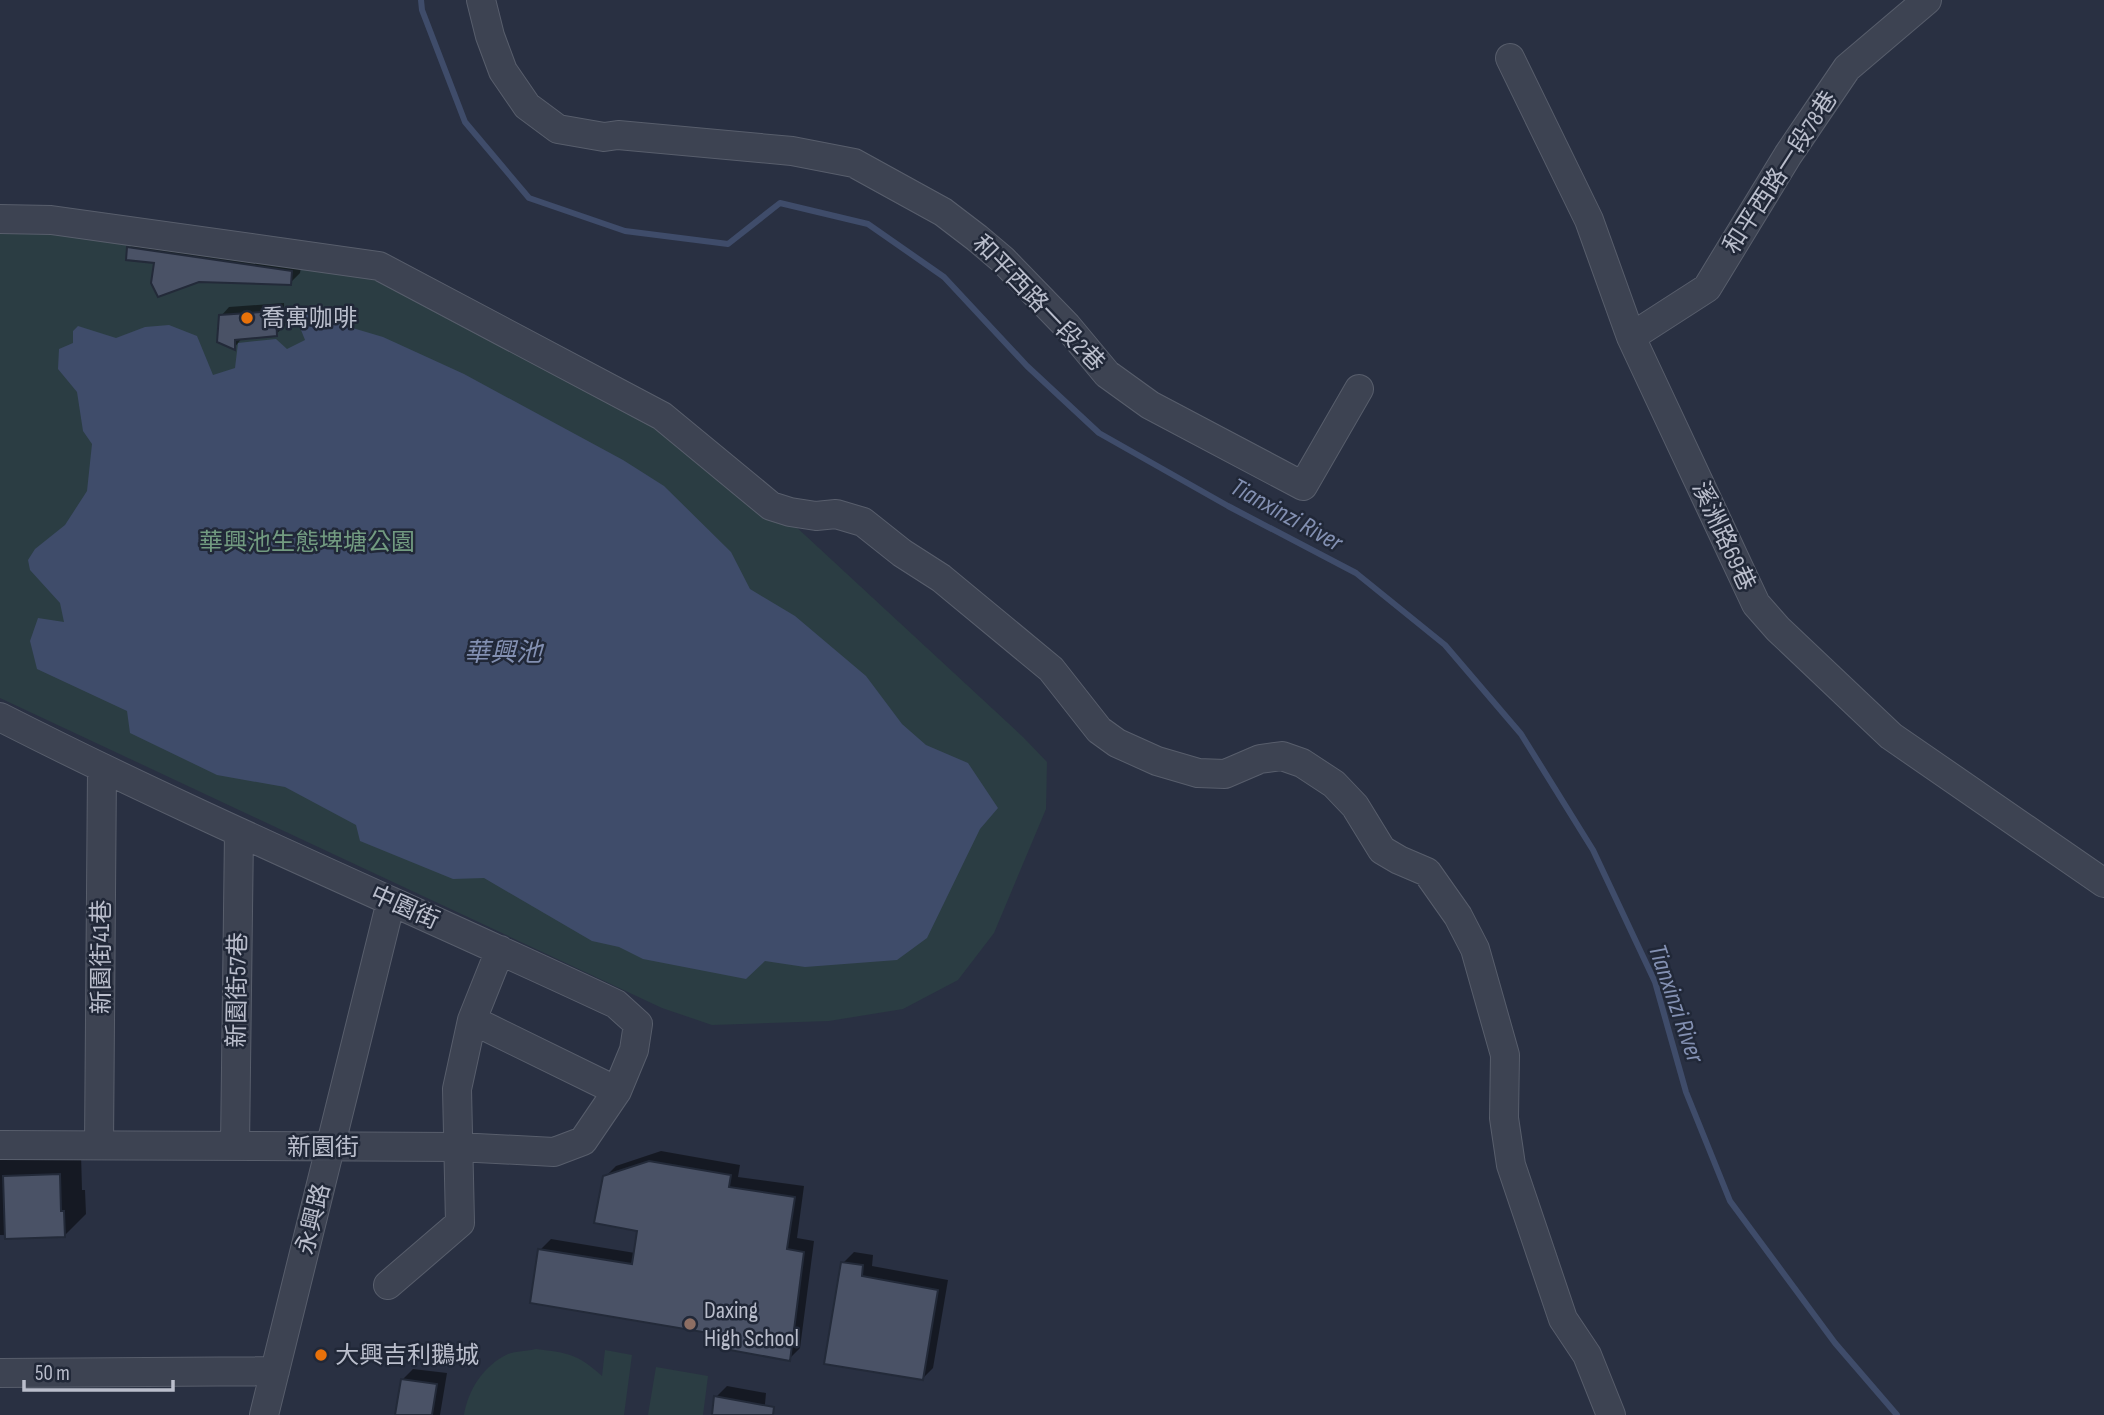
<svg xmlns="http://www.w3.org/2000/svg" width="2104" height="1415" font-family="'Sofia Sans Condensed','Noto Sans TC',sans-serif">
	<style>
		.green { fill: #2b3d43 }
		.water { fill: #3f4c6a }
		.shadow { fill: #0007 }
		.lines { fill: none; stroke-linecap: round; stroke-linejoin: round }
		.stream { stroke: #3f4c6a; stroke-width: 6 }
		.building { fill: #4a5266; stroke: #232a39; stroke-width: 2 }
		.minor-casing { stroke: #585e6c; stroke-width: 30 }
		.minor { stroke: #3d4352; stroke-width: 28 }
		.food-dot { fill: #e8710a; stroke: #212838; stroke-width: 2.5 }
		.education-dot { fill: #8d6e63; stroke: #212838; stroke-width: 2.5 }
		.labels { text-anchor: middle; stroke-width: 5; stroke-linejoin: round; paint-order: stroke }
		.street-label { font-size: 24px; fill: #babecc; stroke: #212838 }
		.poi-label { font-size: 24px; fill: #babecc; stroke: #212838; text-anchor: start }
		.park-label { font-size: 24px; fill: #729b81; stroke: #212838 }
		.water-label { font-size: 26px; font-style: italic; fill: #8390b2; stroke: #212838 }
	</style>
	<rect width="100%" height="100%" fill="#293042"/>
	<path class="green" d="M0 230H62L345 270 401 285 654 416 793 524 1023 737 1047 762 1046 809 994 933 958 980 903 1009 829 1021 712 1025 662 1008 0 698Z
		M536 1349C568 1353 578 1354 602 1376L605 1350 632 1355 624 1415H464C468 1390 484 1365 508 1354 516 1351 527 1351 536 1349Z
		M656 1367 708 1376 703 1415H648Z"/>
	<path class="water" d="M302 313 383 337 464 374 623 460 664 486 731 552 750 589 795 616 866 676 902 724 926 745 968 763 998 808 980 829 927 938 897 960 805 967 765 961 746 979 643 959 619 947 592 941 484 878 453 879 360 841 356 825 285 787 217 775 130 733 127 711 37 669 30 641 38 618 64 622 60 603 30 570 28 560 35 549 65 525 87 491 92 444 83 431 77 392 58 369 59 349 73 343V331L78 326 116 338 145 327 169 325 197 336 213 375 235 368 238 343 276 339 287 349 305 340 295 315Z"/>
	<path class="shadow" d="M139 238 302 261 300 273 290 283 156 261 129 248Z
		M284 303 285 326 276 334 242 338 234 348 221 316 229 307Z
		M661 1151 740 1165 738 1177 804 1186 797 1238 814 1241 800 1348 789 1359 540 1250 551 1239 635 1253 639 1230 605 1177 616 1166Z
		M0 1152 81 1153 82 1190H85L86 1214 64 1236 0 1235Z
		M854 1252 873 1255 872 1266 948 1280 933 1368 922 1379 843 1263Z
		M413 1369 447 1373 440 1415H397L402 1380Z
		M727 1386 766 1393 764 1415H714L716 1397Z"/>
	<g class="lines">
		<path class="stream" d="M421 0 422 10 465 122 529 198 625 231 728 244 780 203 868 224 944 277 1027 366 1099 433 1228 506 1356 573 1445 645 1521 734 1593 850 1655 982 1686 1092 1730 1201 1835 1343 1897 1415"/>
	</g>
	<path class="building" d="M127 247 292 271 291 285 199 282 158 297 151 283 154 263 126 260Z
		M276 311 277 336 235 340V350L217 342 219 315Z
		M649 1161 731 1175 729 1187 795 1197 787 1249 804 1252 790 1361 719 1348 721 1335 530 1303 538 1249 632 1264 637 1231 594 1223 603 1176Z
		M60 1174 61 1211H64L65 1237 5 1239 3 1176Z
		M841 1262 863 1265 862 1276 938 1290 923 1380 824 1364Z
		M401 1379 437 1384 432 1415H395Z
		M714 1396 774 1407 773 1415H712Z"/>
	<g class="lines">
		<g class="minor-casing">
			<path id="minor" d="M481 0 490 36 503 71 527 106 558 129 604 137 618 135 792 151 854 163 943 212 977 238 1003 260 1067 326 1107 374 1150 405 1303 486 1359 389
				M1510 58 1589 220 1631 337 1756 604 1778 629 1891 736 2104 883
				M0 219 51 220 379 266 662 416 771 506 790 512 816 516 836 514 863 522 902 553 941 578 1051 669 1099 730 1117 743 1157 761 1198 773 1225 774 1260 759 1282 756 1302 763 1334 784 1355 806 1382 850 1399 860 1427 872 1458 916 1475 949 1505 1055 1504 1118 1511 1165 1563 1319 1587 1355 1611 1415
				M1631 337 1707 288 1788 155 1847 68 1927 0
				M0 717C202 820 411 908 616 1004L638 1024 634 1050 617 1091 583 1141 554 1152 458 1147 0 1145
				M472 1020 617 1091
				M99 1145 102 769
				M235 1146 239 833
				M388 1285 460 1223 457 1089 472 1020 500 950
				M0 1373 275 1371
				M264 1415 391 901"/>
		</g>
		<use href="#minor" class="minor"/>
	</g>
	<g class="food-dot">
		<circle cx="247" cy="318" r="7"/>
		<circle cx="321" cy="1355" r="7"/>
	</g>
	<circle class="education-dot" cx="690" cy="1324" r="7"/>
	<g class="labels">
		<g class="street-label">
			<text transform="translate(1780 172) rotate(-57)" y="8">和平西路一段78巷</text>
			<text transform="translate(1039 303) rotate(46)" y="8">和平西路一段2巷</text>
			<text transform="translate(1724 536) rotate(65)" y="8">溪洲路69巷</text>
			<text transform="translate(405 907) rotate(24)" y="8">中園街</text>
			<text transform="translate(101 957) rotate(-90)" y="8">新園街41巷</text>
			<text transform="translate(237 990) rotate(-89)" y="8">新園街57巷</text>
			<text x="323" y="1155">新園街</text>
			<text transform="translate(313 1219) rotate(-76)" y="8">永興路</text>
		</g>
		<g class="poi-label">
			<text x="261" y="326">喬寓咖啡</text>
			<text x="704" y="1318">Daxing<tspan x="704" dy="28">High School</tspan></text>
			<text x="335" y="1363">大興吉利鵝城</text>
		</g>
		<g class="park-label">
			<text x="307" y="550">華興池生態埤塘公園</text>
		</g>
		<g class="water-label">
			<text transform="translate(1287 514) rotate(29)" y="9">Tianxinzi River</text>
			<text x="503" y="661">華興池</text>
			<text transform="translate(1677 1003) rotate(71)" y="9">Tianxinzi River</text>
		</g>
	</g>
	<path d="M24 1380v10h149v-10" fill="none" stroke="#babecc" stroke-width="3.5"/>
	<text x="35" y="1380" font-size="21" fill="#babecc" stroke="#212838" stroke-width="5" paint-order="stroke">50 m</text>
</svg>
